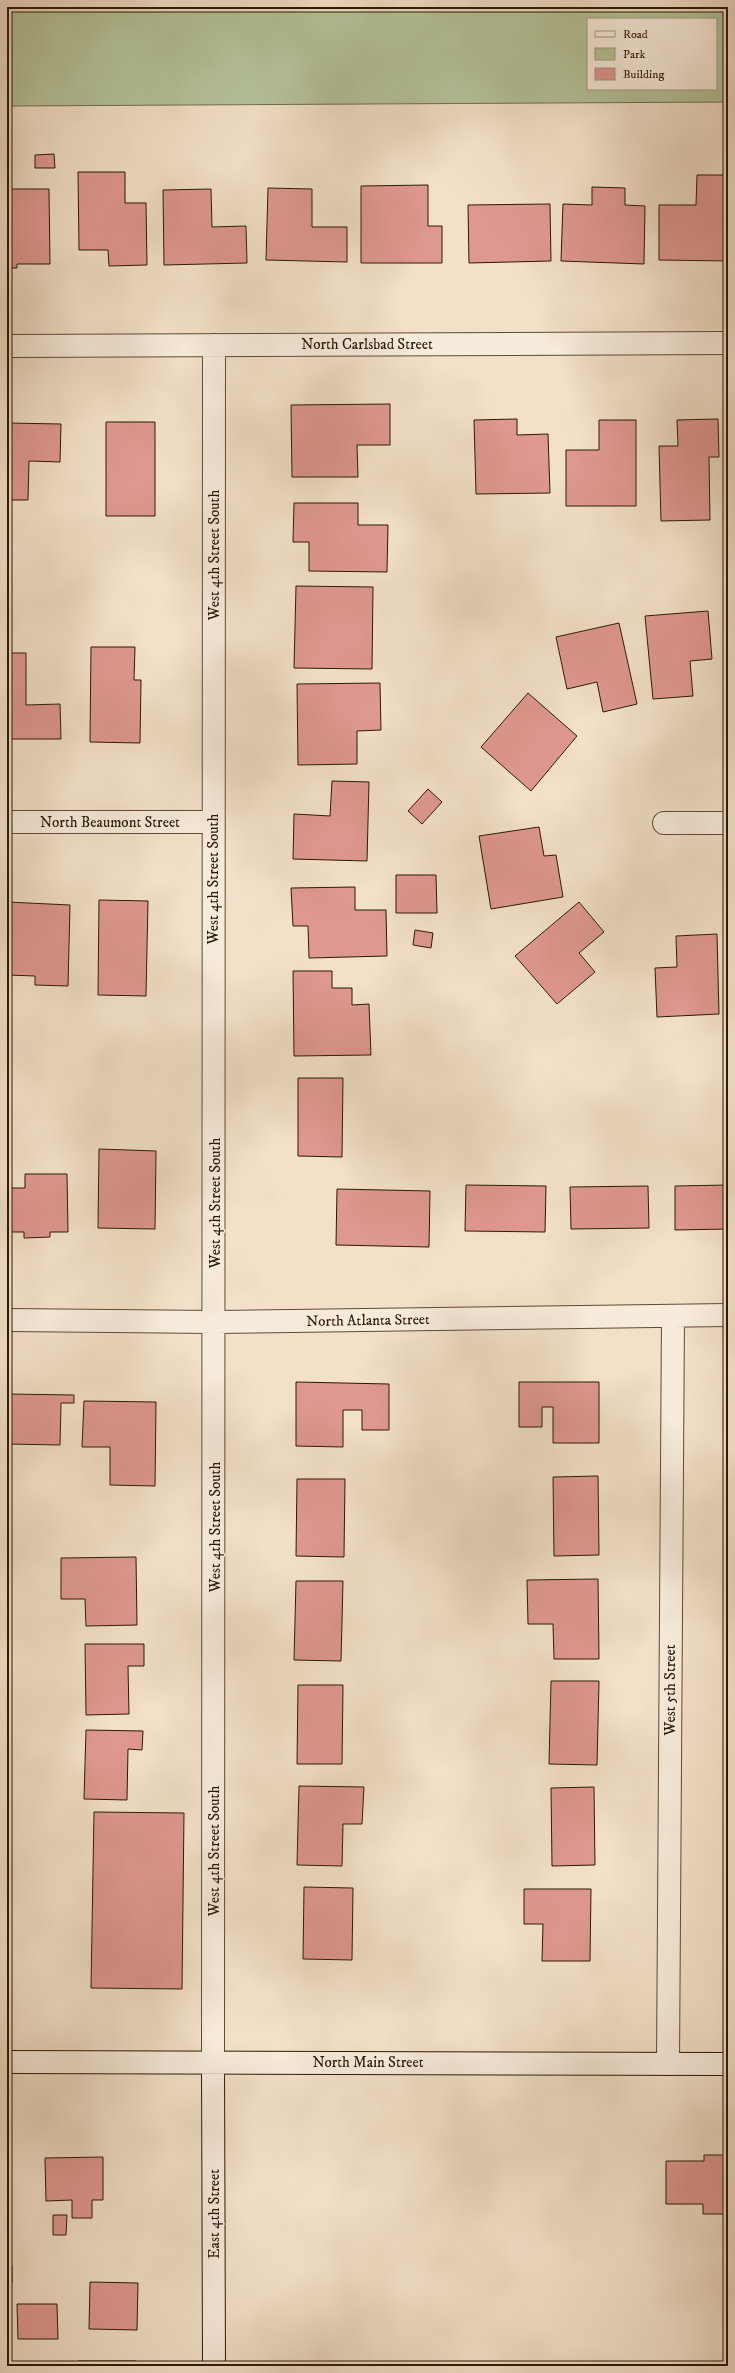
<svg xmlns="http://www.w3.org/2000/svg" width="735" height="2373" font-family="'IM FELL DW Pica',serif">
	<style>
		.green { fill: #b5c39a; stroke: #706e50; fill-rule: evenodd }
		.building { fill: #df9890; stroke: #2b1907 }
		.lines { fill: none; stroke-linecap: round; stroke-linejoin: round }
		.street-casing { stroke: #5d4b37; stroke-width: 24 }
		.secondary-casing { stroke: #2b1907; stroke-width: 24 }
		.street { stroke: #f7ebdb; stroke-width: 22 }
		.secondary { stroke: #f7ebdb; stroke-width: 22 }
		.labels { text-anchor: middle; stroke-width: 3; stroke-linejoin: round; paint-order: stroke }
		.street-label { font-size: 15px; fill: #2b1907; stroke: #f7ebdb }
	</style>
	<rect width="100%" height="100%" fill="#f2e0c8"/>
	<filter id="stains"><feTurbulence type="fractalNoise" baseFrequency=".005" numOctaves="4"/><feColorMatrix values="0 0 0 0 .2 0 0 0 0 .09 0 0 0 0 .02 0 0 0 .5 -.17"/></filter>
	<radialGradient id="worn" r=".72"><stop offset=".6" stop-color="#630" stop-opacity="0"/><stop offset="1" stop-color="#630" stop-opacity=".3"/></radialGradient>
	<path class="green" d="M7 7H728V102L7 106ZM588 19H716V89H588Z"/>
	<path class="building" d="M54 154 55 168H35V155Z
		M78 172H125V203H146L147 265 109 266 108 250H79Z
		M697 175H728V261L659 260V205H696Z
		M428 185V226H442V263H361V186Z
		M592 187 625 188V205L645 206 644 264 561 261 563 204 592 205Z
		M268 188 312 189V227H347V262L266 260Z
		M7 189H49L50 264H17V268H7Z
		M211 189 212 227 246 226 247 263 164 265 163 190Z
		M550 204 551 261 469 263 468 205Z
		M390 404V445H357L358 477H292L291 405Z
		M517 419V435L548 434 550 493 476 494 474 420Z
		M718 419 719 457H709L710 520 661 521 659 446H678L677 420Z
		M599 420H636V506H566V450H599Z
		M106 422H155V516H106Z
		M7 423 61 424 60 462 29 461 28 500H7Z
		M294 503H358V525H388L387 572 309 571V542H293Z
		M296 586 373 587 372 669 294 668Z
		M708 611 712 659 690 661 693 696 653 699 645 616Z
		M619 623 637 704 603 712 597 682 567 689 556 637Z
		M91 647H135L134 680H141L140 743 90 742Z
		M7 653H26V705L60 704 61 739H7Z
		M380 683 381 730 357 731V764L298 765 297 684Z
		M528 693 577 736 531 791 481 747Z
		M332 781 369 782 367 861 293 859 294 814 330 816Z
		M428 789 442 802 422 824 408 811Z
		M539 827 544 856 556 855 563 897 491 909 479 836Z
		M396 875H436L437 913H396Z
		M355 887V910H386L387 956 309 958 308 926H293L291 888Z
		M99 900 148 901 146 996 98 995Z
		M7 902 70 905 68 986 35 985V976L7 975Z
		M579 902 604 932 579 953 595 972 557 1004 515 956Z
		M415 930 433 933 431 948 413 945Z
		M717 934 719 1014 657 1017 655 968 677 967 676 936Z
		M293 971H332V988H352V1005L369 1004 371 1055 294 1056Z
		M298 1078H343L342 1157 298 1156Z
		M99 1149 156 1151 155 1229 98 1228Z
		M25 1174H67L68 1232H50V1237L24 1238V1232H7V1188H25Z
		M466 1185 546 1186 545 1232 465 1231Z
		M728 1185V1229L675 1230V1186Z
		M648 1186 649 1228 571 1229 570 1187Z
		M337 1189 430 1191 429 1247 336 1245Z
		M296 1382 389 1384V1430H362V1410H343V1447L296 1446Z
		M519 1382H599V1443H553V1407H542V1427H519Z
		M7 1394 74 1395V1403H61L60 1445 7 1444Z
		M84 1401 156 1402 155 1486 110 1485V1447H82Z
		M598 1476 599 1555 554 1556 553 1477Z
		M297 1479H345L344 1557 296 1556Z
		M136 1557 137 1625 86 1626 85 1599H61V1558Z
		M598 1579 599 1659H554L553 1624H528L527 1580Z
		M296 1581H343L341 1661 294 1660Z
		M85 1644H144V1666H128L129 1714 86 1715Z
		M551 1681H599L597 1765 549 1764Z
		M298 1685H343L342 1764H297Z
		M86 1730 143 1731 142 1750 128 1749 127 1800 84 1799Z
		M299 1786 364 1787 362 1824H343L342 1866 297 1865Z
		M594 1787 595 1865 552 1866 551 1788Z
		M94 1812 184 1813 182 1989 91 1988Z
		M304 1887 353 1888 352 1960 303 1959Z
		M524 1889H591L590 1961H542L543 1924H524Z
		M704 2155H725V2214H703V2204H666V2161H704Z
		M103 2157V2200H92V2218H72V2200L46 2201 45 2158Z
		M53 2215H67L66 2235H53Z
		M7 2266H12V2283H7Z
		M90 2282 138 2283 137 2330 89 2329Z
		M17 2304H57L58 2339H18Z
		M78 2361H136V2366H78Z"/>
	<g class="lines">
		<g class="street-casing">
			<path id="street" d="M7 346 728 343
				M7 822H213
				M664 823H728
				M7 1320 215 1322 728 1315
				M213 2062 214 345
				M668 2064 673 1316"/>
		</g>
		<g class="secondary-casing">
			<path id="secondary" d="M7 2062 728 2064
				M213 2062 214 2366"/>
		</g>
		<use href="#street" class="street"/>
		<use href="#secondary" class="secondary"/>
	</g>
	<g class="labels">
		<g class="street-label">
			<text x="367" y="349">North Carlsbad Street</text>
			<text transform="translate(214 555) rotate(-90)" y="5">West 4th Street South</text>
			<text x="110" y="827">North Beaumont Street</text>
			<text transform="translate(213 879) rotate(-90)" y="5">West 4th Street South</text>
			<text transform="translate(215 1203) rotate(-90)" y="5">West 4th Street South</text>
			<text transform="translate(368 1320) rotate(-1)" y="5">North Atlanta Street</text>
			<text transform="translate(215 1527) rotate(-90)" y="5">West 4th Street South</text>
			<text transform="translate(670 1690) rotate(-90)" y="5">West 5th Street</text>
			<text transform="translate(214 1851) rotate(-90)" y="5">West 4th Street South</text>
			<text x="368" y="2067">North Main Street</text>
			<text transform="translate(214 2214) rotate(-90)" y="5">East 4th Street</text>
		</g>
	</g>
	<rect width="735" height="2373" fill="none" stroke="#f2e0c8" stroke-width="24"/>
	<rect x="8" y="8" width="719" height="2357" fill="none" stroke="#2b1907" stroke-width="2"/>
	<rect x="12" y="12" width="711" height="2349" fill="none" stroke="#2b1907"/>
	<rect x="587" y="18" width="130" height="72" fill="#f7ebdb" stroke="#a59786"/>
	<rect x="595" y="31" width="20" height="6" fill="#f7ebdb" stroke="#a59786"/>
	<text x="623" y="38" font-size="12" fill="#2b1907">Road</text>
	<rect x="595" y="48" width="20" height="12" fill="#b5c39a" stroke="#a59786"/>
	<text x="623" y="58" font-size="12" fill="#2b1907">Park</text>
	<rect x="595" y="68" width="20" height="12" fill="#df9890" stroke="#a59786"/>
	<text x="623" y="78" font-size="12" fill="#2b1907">Building</text>
	<rect width="100%" height="100%" filter="url(#stains)"/>
	<rect width="100%" height="100%" fill="url(#worn)"/>
</svg>
